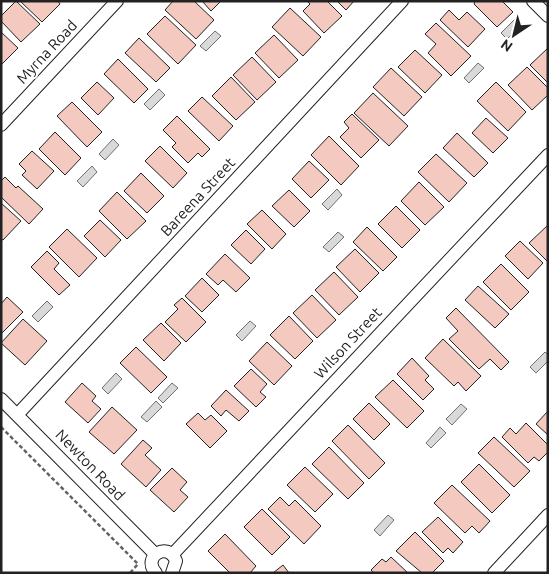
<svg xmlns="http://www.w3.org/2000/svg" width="549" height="574" font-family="Ubuntu,sans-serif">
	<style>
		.water { fill: #d9d9d9; stroke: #6f6f6f }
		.building { fill: #f3c9c0; stroke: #222 }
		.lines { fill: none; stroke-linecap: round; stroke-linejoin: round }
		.street-casing { stroke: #222; stroke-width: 14 }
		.path { stroke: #646464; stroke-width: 2.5; stroke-dasharray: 4 2.5; stroke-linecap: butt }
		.street { stroke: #fff; stroke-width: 12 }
		.labels { text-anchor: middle; stroke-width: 4; stroke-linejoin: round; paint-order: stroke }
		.street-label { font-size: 15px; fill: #222; stroke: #fff }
	</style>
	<rect width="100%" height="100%" fill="#fff"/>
	<path class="water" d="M516 18 522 24 507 39 501 33Z
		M215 31 221 36 206 51 200 46Z
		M478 63 484 68 469 83 464 78Z
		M159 89 165 95 150 110 144 104Z
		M113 139 119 145 105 160 99 154Z
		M92 166 97 172 83 187 77 181Z
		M337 189 342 195 328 210 322 204Z
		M338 232 344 237 329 252 323 247Z
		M47 301 53 307 38 322 32 316Z
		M250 321 256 326 242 341 236 335Z
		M545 352 548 355V361L536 373 530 367Z
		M116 373 122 379 108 394 102 388Z
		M172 383 178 388 163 403 158 398Z
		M156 401 162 407 147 422 141 417Z
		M461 404 467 409 452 425 446 419Z
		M440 427 446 433 431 448 426 443Z
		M388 515 394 520 380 536 374 530Z"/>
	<path class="building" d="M16 1 40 24 21 42 1 21V16Z
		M20 1H58L60 4 42 22Z
		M173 1H194L214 20 196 39 165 10Z
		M202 1H221L211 11Z
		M307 1H327L342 16 324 33 303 11 310 4Z
		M337 1H354L346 10Z
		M475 1H502L513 12 497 27 474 4Z
		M290 8 321 37 303 56 272 27Z
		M449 10 459 20 467 12 485 29 468 47 440 20Z
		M165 16 196 45 178 64 147 34Z
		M436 23 471 56 451 76 428 53 436 44 425 34Z
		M1 32 18 48 1 65Z
		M274 35 298 60 279 78 255 53Z
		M139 38 170 68 156 82 125 53Z
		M548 48V83L530 65Z
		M415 50 442 75 425 93 398 67Z
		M252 57 276 82 257 100 233 75Z
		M118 59 148 89 134 103 104 74Z
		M527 67 548 88V95L532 110 508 85Z
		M391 68 422 97 404 116 373 87Z
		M231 77 255 102 236 120 212 96Z
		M97 82 114 98 98 115 81 98Z
		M496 82 526 112 508 131 477 101Z
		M373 93 408 126 389 146 354 113Z
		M202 97 233 126 219 141 188 111Z
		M72 102 102 132 87 147 57 116Z
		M352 114 379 140 361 158 340 137 349 128 344 122Z
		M177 116 210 149 202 157 198 153 188 163 172 147 176 143 163 130Z
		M486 118 508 138 493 153 472 133Z
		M55 132 81 158 65 175 39 149Z
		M457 133 488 163 474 177 443 148Z
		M329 136 359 166 341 185 311 155Z
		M160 146 187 173 173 188 145 161Z
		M32 151 54 171 37 189 22 175 26 171 19 164Z
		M436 154 467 183 449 202 418 172Z
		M309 161 329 180 311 198 292 179Z
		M141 173 164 196 147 213 124 191Z
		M5 177 16 188 18 186 43 209 29 224 1 197V181Z
		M419 182 444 207 425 225 401 201Z
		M289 190 310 211 294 227 272 206Z
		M117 192 146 221 127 239 99 211Z
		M1 203 21 221 3 240 1 239Z
		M396 206 420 230 402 248 378 224Z
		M262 210 286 234 272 249 247 224Z
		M100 220 121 240 105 257 84 236Z
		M548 225V262L529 243Z
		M367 227 397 257 383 271 353 242Z
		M67 229 97 258 79 277 49 247Z
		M246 230 265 249 251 264 231 245Z
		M520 241 543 263 528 279 505 256Z
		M355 249 379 273 360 292 336 267Z
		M47 251 59 263 54 269 70 285 59 295 31 267Z
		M225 254 250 278 236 292 223 280 218 285 206 274Z
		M501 264 529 292 511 310 483 282Z
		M334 272 358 297 339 315 315 290Z
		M202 278 219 295 202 312 185 296Z
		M478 286 509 314 495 328 465 300Z
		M312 295 336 320 317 338 293 313Z
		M7 297 23 312 1 334V304Z
		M182 298 206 322 186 342 165 322 178 309 174 305Z
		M456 308 509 362 501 370 490 359 479 369 449 339 458 331 446 318Z
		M289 316 313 341 295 359 270 335Z
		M23 319 47 341 25 365 1 343Z
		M161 323 181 343 164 361 143 340Z
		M443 339 481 376 466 391 458 382 454 386 425 358Z
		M267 342 292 366 274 385 249 361Z
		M136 347 167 377 151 393 120 363Z
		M412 358 429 376 425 380 434 389 423 400 397 374Z
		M251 369 267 384 260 392 266 397 256 407 234 386Z
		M393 380 424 411 407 428 375 397Z
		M82 383 96 396 92 401 101 409 88 423 65 402Z
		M226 390 249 411 239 421 226 410 221 416 211 406Z
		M369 403 390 424 374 440 353 419Z
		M112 407 137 430 114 454 89 432Z
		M548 411V435L536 424Z
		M198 413 205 420 211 415 227 431 210 448 186 424Z
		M526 423 548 445V452L539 461 534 457 528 463 502 437 510 428 516 434Z
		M348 425 385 463 369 479 332 441Z
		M494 437 530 471 514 487 478 453Z
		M143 440 152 448 145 455 161 470 146 487 121 464Z
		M329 447 364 483 348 499 312 464Z
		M479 464 510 495 492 513 461 482Z
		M305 467 333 494 315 512 287 485Z
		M172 468 187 482 180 490 188 497 174 512 150 490Z
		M452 485 490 521 479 533 472 526 465 533 434 503Z
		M280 497 289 506 295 500 321 526 304 544 268 509Z
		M262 509 290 537 272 555 244 527Z
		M438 517 463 542 453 553 448 548 443 553 422 532Z
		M415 532 444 561 432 573H422L396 551Z
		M225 534 256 566 250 573H230L208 551Z
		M391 557 408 573H374L371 570 382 559 386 562Z
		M283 565 289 573H273Z"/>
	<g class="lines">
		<g class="street-casing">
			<path id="street" d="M533 1 548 16
				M1 125 117 1
				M1 399 155 554
				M17 415 402 1
				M173 554 548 155
				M156 573C141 557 168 540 176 561L172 573
				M494 573 548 515"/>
		</g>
		<path class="path" d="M1 427 138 564 130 573"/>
		<use href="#street" class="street"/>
	</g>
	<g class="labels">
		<g class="street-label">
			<text transform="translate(47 52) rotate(-47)" y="5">Myrna Road</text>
			<text transform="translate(198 197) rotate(-47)" y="5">Bareena Street</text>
			<text transform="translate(348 343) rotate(-47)" y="5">Wilson Street</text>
			<text transform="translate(90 465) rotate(46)" y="5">Newton Road</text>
		</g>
	</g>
	<rect width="549" height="574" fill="none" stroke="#222222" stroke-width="5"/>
	<g transform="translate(514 35) rotate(215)" stroke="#ffffff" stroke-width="4" paint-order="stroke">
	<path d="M0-4L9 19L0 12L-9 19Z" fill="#222222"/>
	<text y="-8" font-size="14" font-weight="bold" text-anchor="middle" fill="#222222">N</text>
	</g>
</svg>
